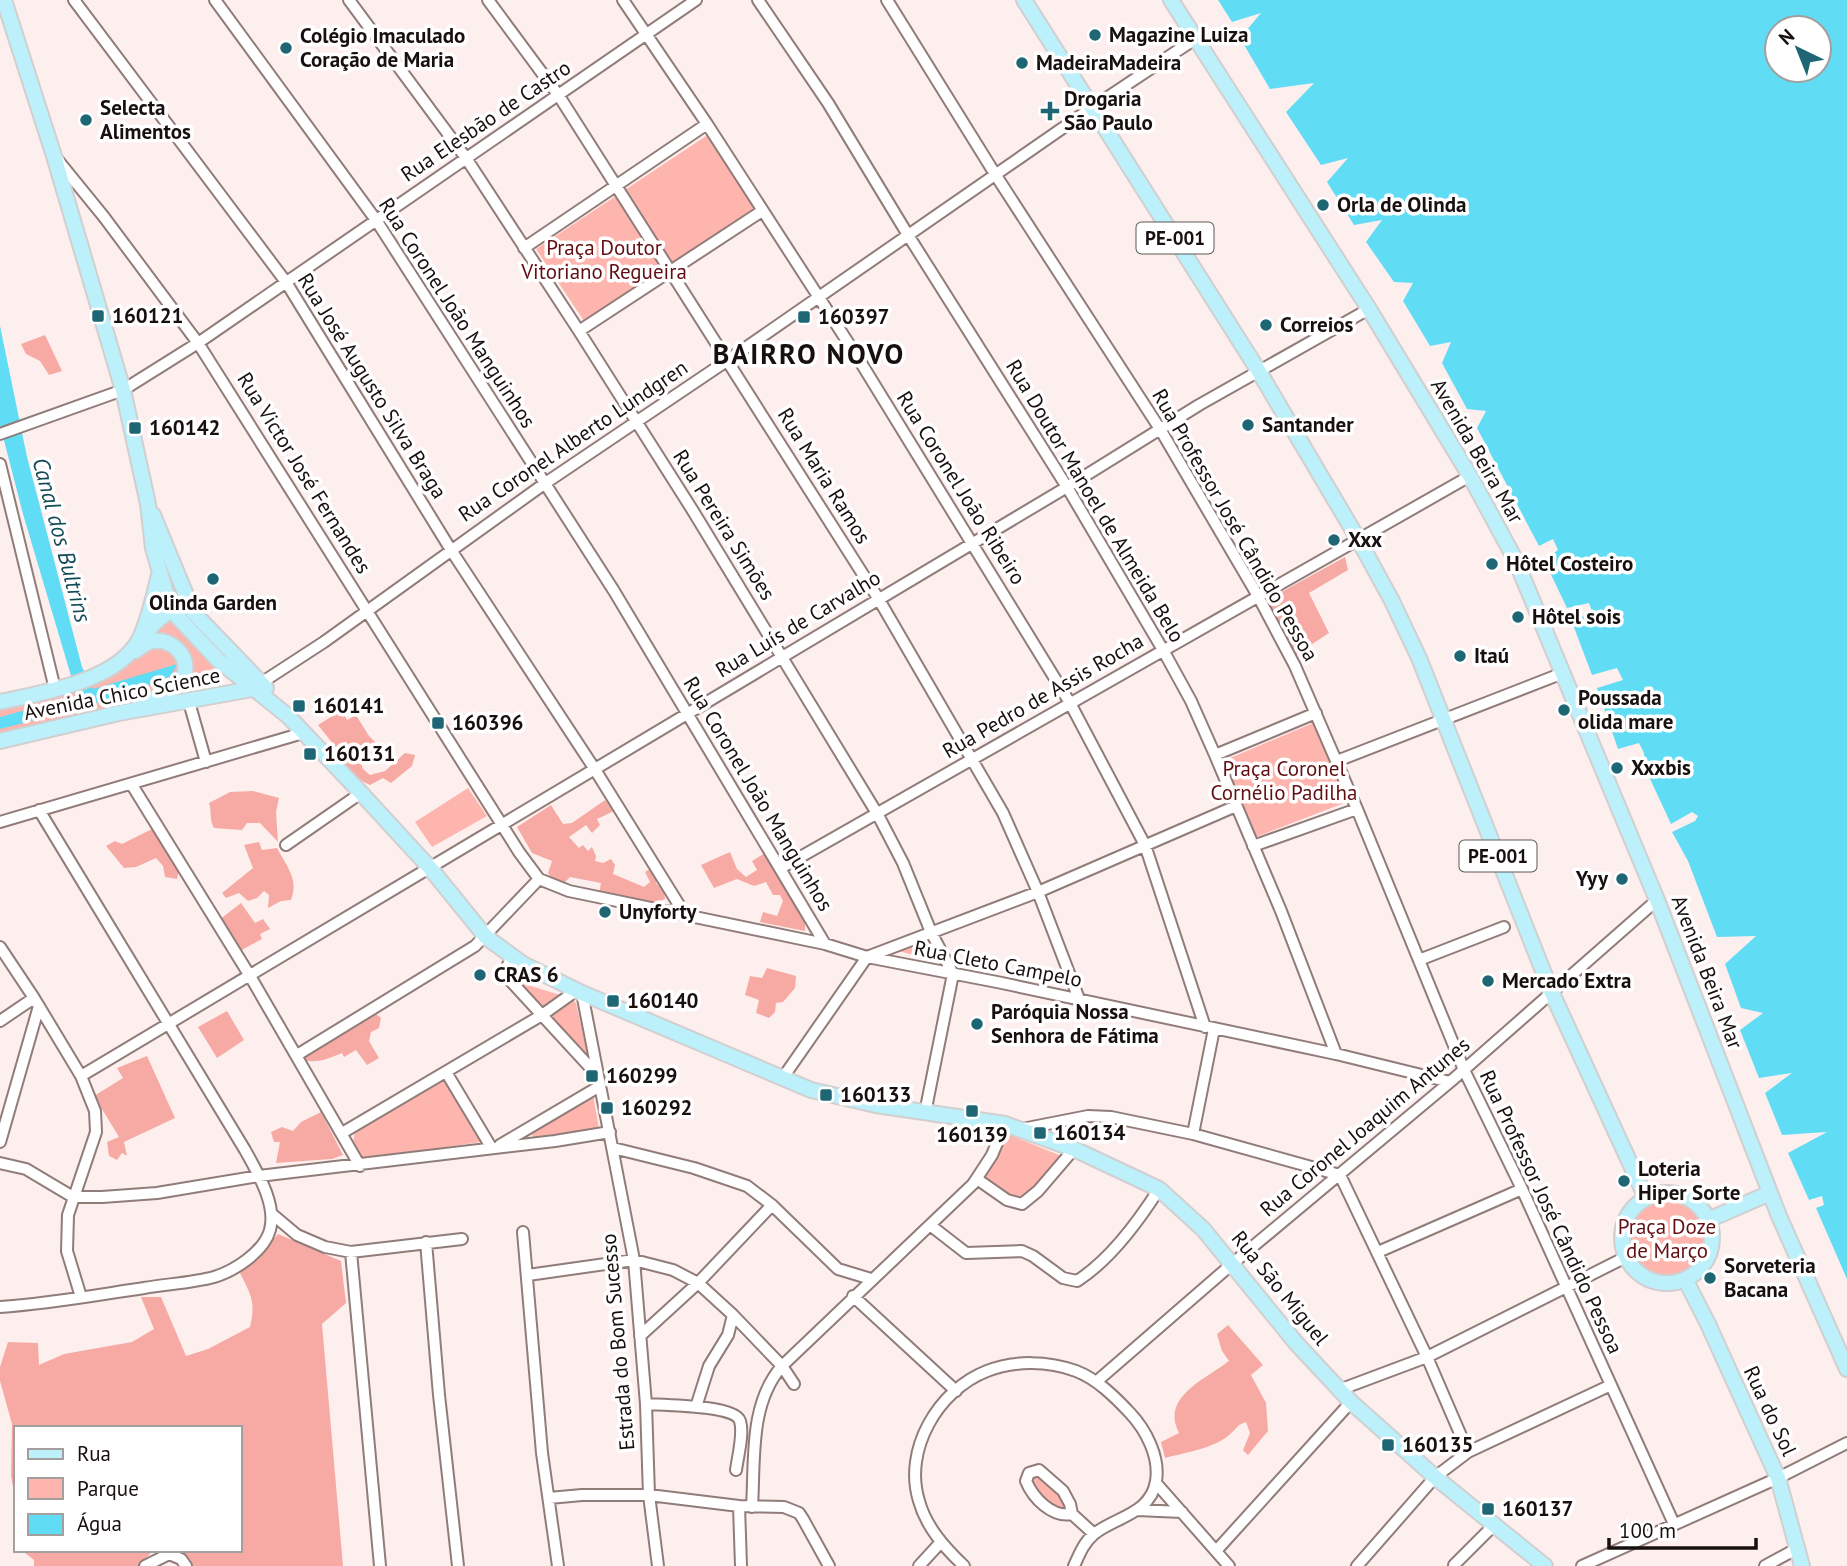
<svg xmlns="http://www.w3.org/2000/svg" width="1847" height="1566" font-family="'PT Sans',sans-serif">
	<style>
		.green { fill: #feb5ae }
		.forest { fill: #f6aaa3 }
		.water { fill: #60dcf5; fill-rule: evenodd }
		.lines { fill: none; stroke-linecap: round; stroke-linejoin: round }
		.minor-casing { stroke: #907c79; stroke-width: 14 }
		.major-casing { stroke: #d1cfcf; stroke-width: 18 }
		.minor { stroke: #fff; stroke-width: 10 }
		.major { stroke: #bcf0fb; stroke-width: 14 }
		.poi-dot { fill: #1e6674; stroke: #fff; stroke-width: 2.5 }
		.labels { text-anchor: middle; stroke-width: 7; stroke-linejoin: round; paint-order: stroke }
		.shield { fill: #fff; stroke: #5d5857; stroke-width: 2 }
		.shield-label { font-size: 19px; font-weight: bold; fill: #18100f }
		.poi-label { font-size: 21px; font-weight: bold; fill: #18100f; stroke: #fff; text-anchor: start }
		.street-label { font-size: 21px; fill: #18100f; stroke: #fff }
		.park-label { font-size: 21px; fill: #620e12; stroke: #fff }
		.water-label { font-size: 23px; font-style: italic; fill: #144b56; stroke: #fff }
		.district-label { font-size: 28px; font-weight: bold; letter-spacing: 2px; fill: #18100f; stroke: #fff }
	</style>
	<rect width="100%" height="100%" fill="#fdefed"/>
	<path class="green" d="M709 134 757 211 588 327 536 249Z
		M168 615 220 670 209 679 183 686 180 680 186 649 177 639 163 632 144 639Z
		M161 645 179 657V675L158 692 116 711 0 737V707L16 703 150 646Z
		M1313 723 1347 802 1256 837 1223 761Z
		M468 788 487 816 432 847 415 822Z
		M934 935 946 964 888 948Z
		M521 983 570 998 576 1003 589 1060Z
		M446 1079 481 1142 363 1159 353 1143 355 1131Z
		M593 1094 599 1129 534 1139 532 1135 534 1132Z
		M1005 1133 1064 1157 1030 1196 1019 1202 982 1178Z
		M1626 1240a41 41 0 1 1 82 0a41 41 0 1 1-82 0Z
		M1036 1472 1066 1501 1064 1509 1056 1511 1028 1482Z"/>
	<path class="forest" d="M45 335 62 371 49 375 40 361 26 354 21 344Z
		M1345 557 1348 570 1309 593 1329 633 1294 656 1265 601Z
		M342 710 347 720 356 715 369 736 386 753 367 755 361 763 363 769 370 775 385 771 405 753 415 755 412 766 391 783 383 778 370 785 362 781 344 766 342 755 318 725Z
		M253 791 279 798 276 812 278 842 260 823H247L242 830 214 828C209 819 212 813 209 803L230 792Z
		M605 800 614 811 597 819 600 825 592 833 586 825 569 837 579 848 583 845 588 851 592 847 596 856 595 861 603 863 611 859 615 865 613 874 644 887 650 882 645 872 650 869 658 879 656 883 664 892 665 899 649 906 599 894 601 883 570 877 559 888 548 873 552 861 532 853 517 827 551 805 563 824 572 823Z
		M152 829 179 870 177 879 165 877 163 866 156 858 136 867 124 868 106 846 115 841 122 844Z
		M259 842 262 850 277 848C287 867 299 879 291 900L281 901 268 908 269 895 264 891 257 898 248 901 239 893 226 898 222 893 253 868 244 845Z
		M730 852 737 869 746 877 757 870 752 861 765 853 805 921V931L760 922 763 912 777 916 783 901 780 895H773L766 882 754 886 737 879 714 888 701 865Z
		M241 903 255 923 263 919 270 929 260 934 262 939 238 952 219 920Z
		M767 968 796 976 795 988 783 1002 776 1003 775 1012 769 1018 756 1013 759 1000 745 995 750 976 762 978Z
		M227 1011 244 1040 217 1058 198 1027Z
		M376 1014 381 1018 379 1028 371 1032 369 1041 379 1058 367 1065 356 1050 344 1057 342 1053C330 1058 314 1065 303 1059V1055Z
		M147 1056 175 1118 124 1142 127 1156 122 1153 117 1160 109 1156 107 1142 119 1137 94 1096 123 1078 117 1068Z
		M321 1112 343 1155 332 1159 276 1163 280 1142H274L271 1132 282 1127 293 1131 301 1122Z
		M278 1234 341 1261 346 1303 322 1324 343 1566H192L163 1550H240V1428H16V1504L11 1476 12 1424 0 1381V1367L8 1342 38 1343 39 1365 64 1354 132 1342 154 1329 141 1297H161L186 1356 208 1349 250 1327C256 1302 251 1295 240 1273Z
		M1228 1325 1263 1365 1251 1375 1266 1403 1268 1431 1248 1455 1243 1450 1250 1433 1246 1422C1236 1425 1237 1429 1229 1435 1215 1448 1183 1453 1165 1458L1161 1442 1179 1433C1160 1397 1206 1379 1229 1361L1222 1351 1217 1334Z
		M21 1550H154L138 1566H34V1560Z"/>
	<path class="water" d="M1218 0H1847V1279L1816 1208 1824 1205 1822 1196 1809 1200 1788 1153 1827 1132 1782 1135 1765 1093 1792 1073 1759 1078 1740 1030 1763 1013 1741 1008 1725 964 1756 936 1717 937 1688 861 1672 832 1695 821 1698 816 1692 812 1671 824 1645 768 1644 753 1639 743 1618 749 1597 688 1623 680 1617 668 1592 675 1572 622 1592 611 1589 603 1567 608 1544 560 1558 550 1553 539 1539 546 1477 428 1486 411 1467 409 1442 363 1451 342 1430 346 1403 301 1413 283 1394 282 1366 242 1382 220 1354 225 1327 182 1348 158 1321 165 1286 112 1314 83 1270 89 1240 38 1261 13 1232 22ZM1819 28V70H1777V28Z
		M0 326 27 457 82 667 93 689 177 664 171 676C116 700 58 714 0 729V717L77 696 23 514 0 425Z"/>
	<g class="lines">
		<g class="minor-casing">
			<path id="minor" d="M74 0 286 282 451 550 594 768 684 913
				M215 0 376 220 614 591 825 944
				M349 0 466 158 579 331 693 511 878 815 903 863 931 932 953 974 925 1113
				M488 0 559 96 878 598 1003 813 1038 892 1079 999
				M623 0 707 124 858 358 1070 703 1145 845 1205 1027
				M758 0 828 103 908 235 1067 487 1163 650 1191 701 1215 755 1281 911 1336 1054
				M887 0 995 174 1160 429 1258 596 1295 666 1357 809 1464 1070 1522 1189 1674 1524
				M56 158 104 217 198 343 519 852 539 879 569 891 825 944 867 957 997 982 1336 1054 1450 1082
				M524 248 707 124
				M579 331 762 211
				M0 434 123 390 198 343 696 0
				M0 464 55 689
				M261 683 324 642 544 484 728 360 1093 107 1195 39
				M189 702 206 762
				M1215 755 1316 713
				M1337 761 1563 673
				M132 785 250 976 360 1166
				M0 822 303 733
				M286 845 361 793
				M1253 846 1357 809
				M781 868 1470 476
				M0 947 34 998 81 1076 95 1111 96 1132 68 1215 67 1251 81 1297
				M512 957 507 967 506 976 598 1076
				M1419 960 1504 927
				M582 993 634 1260 646 1404 649 1495 658 1566
				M0 1021 34 998
				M297 1055 475 946 539 879
				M446 1072 491 1147
				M81 1076 1067 487 1199 405 1369 309
				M782 1079 867 957 1038 892 1236 806
				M1022 1129 1088 1116 1111 1117 1193 1134 1340 1175 1427 1357 1468 1452
				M342 1133 542 1015 577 990
				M1193 1134 1214 1029
				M0 1142 39 1006
				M500 1145 600 1086
				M613 1148 694 1168 747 1186 772 1205 838 1269 871 1279
				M0 1163 26 1169 73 1197H102L157 1193 259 1176 555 1141 610 1132
				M977 1179 1007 1200 1022 1204 1038 1191 1074 1149
				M272 1214 297 1235 325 1247 351 1252 462 1239
				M930 1225 966 1253 1022 1251 1033 1256 1063 1278 1077 1281C1110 1260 1138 1222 1159 1189
				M523 1232 542 1453 558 1566
				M426 1242 439 1395 458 1566
				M351 1252 380 1566
				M1378 1252 1522 1189
				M528 1275 634 1260 673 1270 698 1283 733 1315 782 1366 794 1384
				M853 1296 956 1391
				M0 1307C48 1304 97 1295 144 1288 167 1284 192 1283 214 1277 234 1271 264 1252 270 1230 277 1204 257 1172 245 1150L39 810
				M640 1336 698 1283 772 1205
				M1096 1382 1232 1264 1450 1082 1657 900
				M1339 1390 1427 1357 1626 1257
				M646 1404C662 1405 736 1405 740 1421 744 1434 738 1455 736 1470
				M696 1407 709 1366 728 1335 733 1315
				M1156 1483 1229 1566
				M549 1498 582 1495H649L739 1506 784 1507 799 1513 803 1519 829 1566
				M739 1506 741 1566
				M752 1507C755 1459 749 1404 782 1366L973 1184 992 1155 1005 1124
				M1137 1510 1182 1512
				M1072 1514C1052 1518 1033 1498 1026 1481L1029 1473 1039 1470 1063 1491 1070 1504 1072 1514 1094 1534
				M1216 1551 1351 1402
				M1454 1565 1494 1525
				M145 1566 169 1554 181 1559 186 1566
				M919 1566 941 1542
				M964 1566C945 1548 926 1527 919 1501 903 1450 938 1390 987 1371 1014 1360 1049 1361 1076 1371 1097 1379 1115 1397 1130 1413 1146 1430 1160 1457 1156 1481 1151 1514 1115 1517 1094 1534 1084 1542 1079 1555 1074 1566
				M1357 1566 1435 1477 1468 1452 1611 1385
				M1582 1566 1778 1478 1847 1443
				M1765 1566 1798 1548"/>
		</g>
		<g class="major-casing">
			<path id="major" d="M4 0 54 156 123 390 148 504 153 548 171 610 218 660 288 716 361 793 430 868 486 937 523 964 582 993 811 1090 876 1105 1005 1124 1074 1149 1159 1189 1203 1229 1296 1343 1351 1402 1435 1477 1545 1566
				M1024 0 1258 370 1358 539 1391 599 1419 658 1551 991 1646 1198
				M1171 0 1369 309 1470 476 1516 561 1657 900 1779 1216 1847 1369
				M153 515 193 612 266 688
				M143 636C153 625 164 611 179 609
				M135 651C141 647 147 641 154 641 176 639 194 662 181 681 173 692 156 698 144 703
				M0 702C42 693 119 681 140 638 149 619 154 595 159 575
				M0 741 119 713 252 689 261 683
				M1622 1238a45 45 0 1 1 90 0a45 45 0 1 1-90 0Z
				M1708 1220 1770 1193
				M1685 1279 1708 1324 1778 1478 1802 1566"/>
		</g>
		<use href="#minor" class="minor"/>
		<use href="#major" class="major"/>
	</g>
	<g class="poi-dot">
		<circle cx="1095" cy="35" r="7"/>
		<circle cx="286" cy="48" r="7"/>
		<circle cx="1022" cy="63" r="7"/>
		<path d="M1046.5 100.5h7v7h7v7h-7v7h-7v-7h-7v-7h7z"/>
		<circle cx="86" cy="120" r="7"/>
		<circle cx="1323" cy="205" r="7"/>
		<rect x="91" y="309" width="14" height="14" rx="3.5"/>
		<rect x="797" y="310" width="14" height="14" rx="3.5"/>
		<circle cx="1266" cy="325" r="7"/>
		<circle cx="1248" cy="425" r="7"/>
		<rect x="128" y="421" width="14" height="14" rx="3.5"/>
		<circle cx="1334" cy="540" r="7"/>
		<circle cx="1492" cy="564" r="7"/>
		<circle cx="213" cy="579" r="7"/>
		<circle cx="1518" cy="617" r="7"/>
		<circle cx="1460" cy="656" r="7"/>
		<rect x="292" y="699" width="14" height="14" rx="3.5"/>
		<circle cx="1564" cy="710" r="7"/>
		<rect x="431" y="716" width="14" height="14" rx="3.5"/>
		<rect x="303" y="747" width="14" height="14" rx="3.5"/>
		<circle cx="1617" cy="768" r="7"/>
		<circle cx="1622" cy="879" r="7"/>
		<circle cx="605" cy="912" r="7"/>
		<circle cx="480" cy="975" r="7"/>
		<circle cx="1488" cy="981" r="7"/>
		<rect x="606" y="994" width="14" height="14" rx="3.5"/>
		<circle cx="977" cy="1024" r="7"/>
		<rect x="585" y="1069" width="14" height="14" rx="3.5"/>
		<rect x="819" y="1088" width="14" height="14" rx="3.5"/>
		<rect x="600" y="1101" width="14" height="14" rx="3.5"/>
		<rect x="965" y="1104" width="14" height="14" rx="3.5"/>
		<rect x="1033" y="1126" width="14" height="14" rx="3.5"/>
		<circle cx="1624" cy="1181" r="7"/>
		<circle cx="1710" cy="1278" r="7"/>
		<rect x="1381" y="1438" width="14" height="14" rx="3.5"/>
		<rect x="1481" y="1502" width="14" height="14" rx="3.5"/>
	</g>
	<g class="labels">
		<g class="shield">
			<rect x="1136.5" y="222.5" width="77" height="31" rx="5"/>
			<rect x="1459.5" y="840.5" width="77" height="31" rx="5"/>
		</g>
		<g class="shield-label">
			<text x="1175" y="245">PE-001</text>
			<text x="1498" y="863">PE-001</text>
		</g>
		<g class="poi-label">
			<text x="1109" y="42">Magazine Luiza</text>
			<text x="300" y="43">Colégio Imaculado<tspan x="300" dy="24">Coração de Maria</tspan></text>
			<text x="1036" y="70">MadeiraMadeira</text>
			<text x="1064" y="106">Drogaria<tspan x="1064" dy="24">São Paulo</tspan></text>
			<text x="100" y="115">Selecta<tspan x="100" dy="24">Alimentos</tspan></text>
			<text x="1337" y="212">Orla de Olinda</text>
			<text x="112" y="323">160121</text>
			<text x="818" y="324">160397</text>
			<text x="1280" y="332">Correios</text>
			<text x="1262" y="432">Santander</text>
			<text x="149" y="435">160142</text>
			<text x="1348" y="547">Xxx</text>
			<text x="1506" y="571">Hôtel Costeiro</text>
			<text x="213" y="610" text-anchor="middle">Olinda Garden</text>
			<text x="1532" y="624">Hôtel sois</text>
			<text x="1474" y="663">Itaú</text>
			<text x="1578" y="705">Poussada<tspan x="1578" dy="24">olida mare</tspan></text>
			<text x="313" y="713">160141</text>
			<text x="452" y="730">160396</text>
			<text x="324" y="761">160131</text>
			<text x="1631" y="775">Xxxbis</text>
			<text x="1608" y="886" text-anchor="end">Yyy</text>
			<text x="619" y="919">Unyforty</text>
			<text x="494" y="982">CRAS 6</text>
			<text x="1502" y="988">Mercado Extra</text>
			<text x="627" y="1008">160140</text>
			<text x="991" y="1019">Paróquia Nossa<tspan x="991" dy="24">Senhora de Fátima</tspan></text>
			<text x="606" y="1083">160299</text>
			<text x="840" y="1102">160133</text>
			<text x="621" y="1115">160292</text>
			<text x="1054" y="1140">160134</text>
			<text x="972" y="1142" text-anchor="middle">160139</text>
			<text x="1638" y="1176">Loteria<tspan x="1638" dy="24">Hiper Sorte</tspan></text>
			<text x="1724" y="1273">Sorveteria<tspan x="1724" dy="24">Bacana</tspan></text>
			<text x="1402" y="1452">160135</text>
			<text x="1502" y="1516">160137</text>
		</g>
		<g class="street-label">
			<text transform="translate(486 121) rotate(-34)" y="7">Rua Elesbão de Castro</text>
			<text transform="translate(457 313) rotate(57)" y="7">Rua Coronel João Manguinhos</text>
			<text transform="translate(372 386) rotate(58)" y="7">Rua José Augusto Silva Braga</text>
			<text transform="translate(573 441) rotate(-34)" y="7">Rua Coronel Alberto Lundgren</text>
			<text transform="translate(1477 451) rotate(60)" y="7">Avenida Beira Mar</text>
			<text transform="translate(304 473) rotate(58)" y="7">Rua Victor José Fernandes</text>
			<text transform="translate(824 476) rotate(58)" y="7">Rua Maria Ramos</text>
			<text transform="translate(961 488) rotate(58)" y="7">Rua Coronel João Ribeiro</text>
			<text transform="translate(1095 501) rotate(59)" y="7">Rua Doutor Manoel de Almeida Belo</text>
			<text transform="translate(724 525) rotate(58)" y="7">Rua Pereira Simões</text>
			<text transform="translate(1235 525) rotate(60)" y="7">Rua Professor José Cândido Pessoa</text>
			<text transform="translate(798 624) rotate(-31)" y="7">Rua Luís de Carvalho</text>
			<text transform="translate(122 694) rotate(-11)" y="7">Avenida Chico Science</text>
			<text transform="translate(1043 696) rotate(-30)" y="7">Rua Pedro de Assis Rocha</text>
			<text transform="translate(758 794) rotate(59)" y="7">Rua Coronel João Manguinhos</text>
			<text transform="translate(998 964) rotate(11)" y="7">Rua Cleto Campelo</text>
			<text transform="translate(1707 972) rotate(69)" y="7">Avenida Beira Mar</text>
			<text transform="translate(1365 1127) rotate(-40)" y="7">Rua Coronel Joaquim Antunes</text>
			<text transform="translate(1551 1212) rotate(65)" y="7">Rua Professor José Cândido Pessoa</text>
			<text transform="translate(1280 1288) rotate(51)" y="7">Rua São Miguel</text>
			<text transform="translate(618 1342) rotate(-95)" y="7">Estrada do Bom Sucesso</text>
			<text transform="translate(1770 1411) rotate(65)" y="7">Rua do Sol</text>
		</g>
		<g class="park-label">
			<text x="604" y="255">Praça Doutor<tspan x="604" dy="24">Vitoriano Regueira</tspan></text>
			<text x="1284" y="776">Praça Coronel<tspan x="1284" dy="24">Cornélio Padilha</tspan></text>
			<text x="1667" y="1234">Praça Doze<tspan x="1667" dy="24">de Março</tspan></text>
		</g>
		<g class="water-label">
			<text transform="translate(62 540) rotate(75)" y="8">Canal dos Bultrins</text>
		</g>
		<g class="district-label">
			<text x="809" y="364">BAIRRO NOVO</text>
		</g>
	</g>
	<rect x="14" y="1426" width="228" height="126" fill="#ffffff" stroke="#a39f9f" stroke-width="2"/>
	<rect x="28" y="1449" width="35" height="10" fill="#bcf0fb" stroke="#a39f9f" stroke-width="2"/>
	<text x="77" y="1461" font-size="21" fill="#18100f">Rua</text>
	<rect x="28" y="1478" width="35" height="21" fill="#feb5ae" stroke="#a39f9f" stroke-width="2"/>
	<text x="77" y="1496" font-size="21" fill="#18100f">Parque</text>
	<rect x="28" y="1514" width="35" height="21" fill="#60dcf5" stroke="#a39f9f" stroke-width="2"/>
	<text x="77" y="1531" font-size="21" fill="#18100f">Água</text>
	<g transform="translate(1798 49) rotate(317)"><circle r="33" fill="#ffffff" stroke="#a39f9f" stroke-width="2"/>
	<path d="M0-5L12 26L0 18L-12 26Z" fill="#1e6674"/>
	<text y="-10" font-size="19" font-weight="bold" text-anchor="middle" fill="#18100f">N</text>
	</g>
	<path d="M1609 1538v10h147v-10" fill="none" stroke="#18100f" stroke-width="3.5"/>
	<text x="1619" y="1538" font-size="21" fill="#18100f" stroke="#ffffff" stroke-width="5" paint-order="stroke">100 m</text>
</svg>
